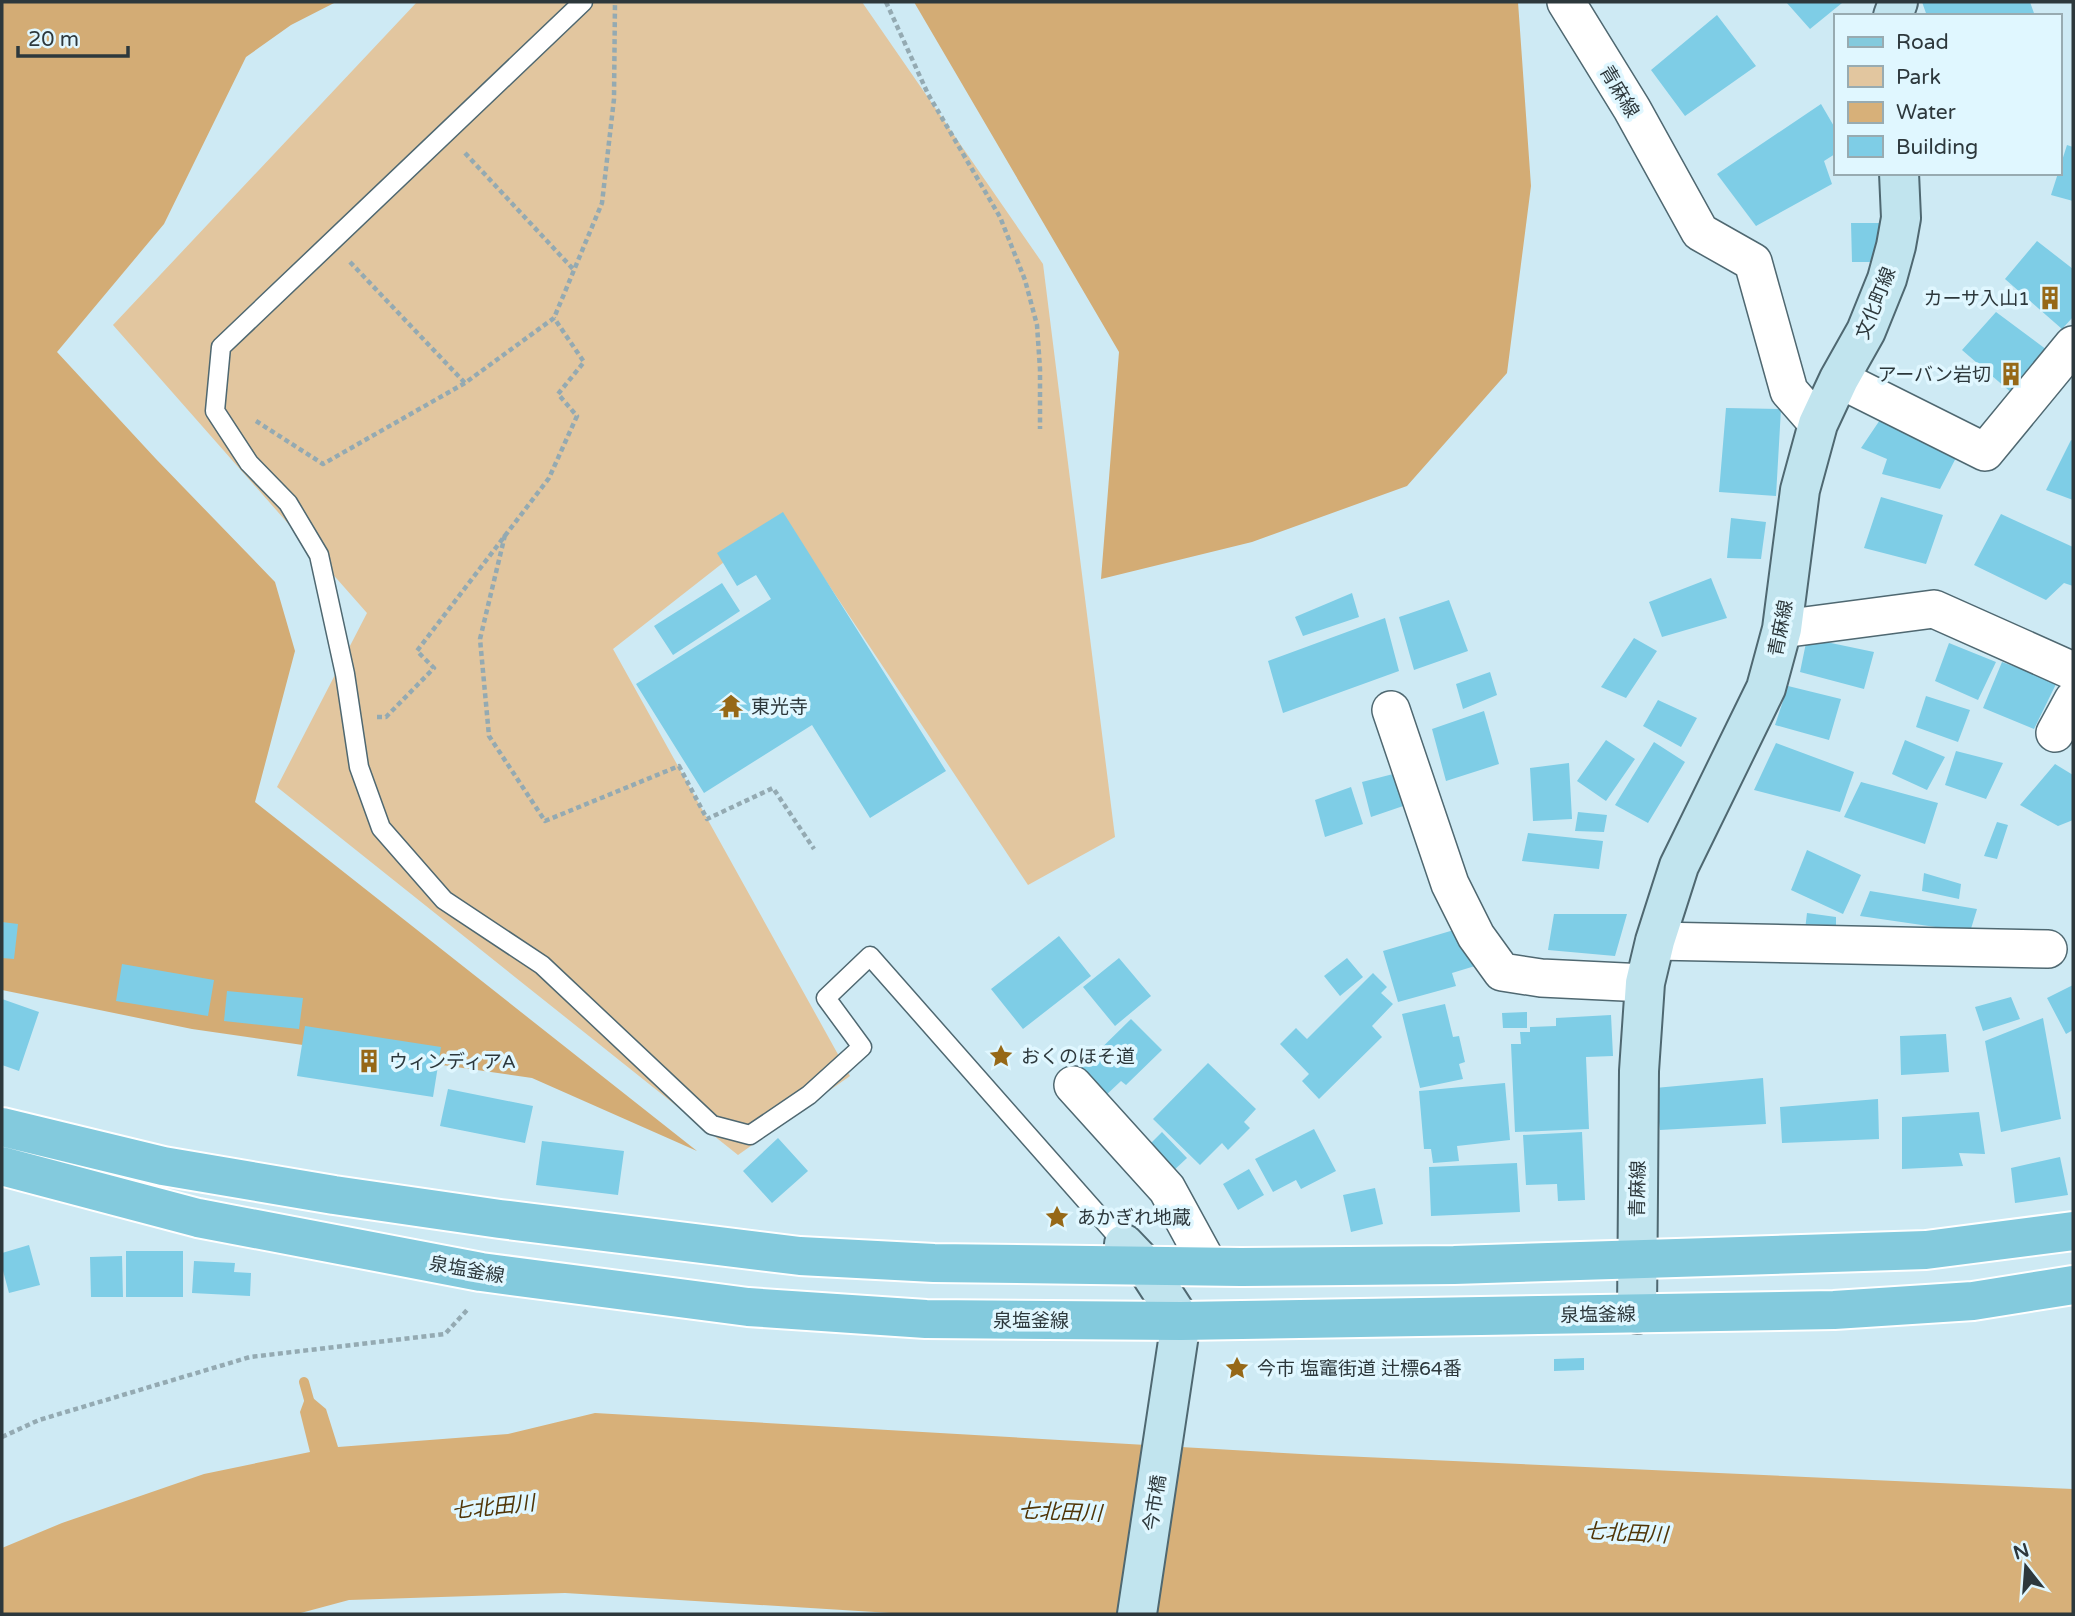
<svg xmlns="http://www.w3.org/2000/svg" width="2075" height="1616" font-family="'Varela Round','Noto Sans JP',sans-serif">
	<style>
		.green { fill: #e2c69f }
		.forest { fill: #d3ac75 }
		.water { fill: #d7b079 }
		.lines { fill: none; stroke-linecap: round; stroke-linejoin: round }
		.stream { stroke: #d7b079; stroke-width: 10 }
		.building { fill: #7ecde6 }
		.lane-casing { stroke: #4f6871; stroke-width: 21 }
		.street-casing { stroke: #4f6871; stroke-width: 40 }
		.secondary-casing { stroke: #4f6871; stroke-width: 42 }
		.primary-casing { stroke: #fff; stroke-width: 42 }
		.path { stroke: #94aab2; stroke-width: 4.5; stroke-dasharray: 5 3.5; stroke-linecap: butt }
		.lane { stroke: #fff; stroke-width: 18 }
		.street { stroke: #fff; stroke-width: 37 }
		.secondary { stroke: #c1e4ee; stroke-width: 38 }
		.primary { stroke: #83cadd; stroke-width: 38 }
		.labels { text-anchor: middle; stroke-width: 7; stroke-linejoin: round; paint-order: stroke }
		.street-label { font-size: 19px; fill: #2d383c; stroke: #e0f7ff }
		.poi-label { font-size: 19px; fill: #2d383c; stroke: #e0f7ff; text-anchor: start }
		.water-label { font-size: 21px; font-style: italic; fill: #503507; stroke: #e0f7ff }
	</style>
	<rect width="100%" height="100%" fill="#ceeaf4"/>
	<path class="green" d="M417 2H862L1043 264 1115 837 1028 885 783 516 613 649 850 1076 738 1155 277 787 367 613 113 325Z"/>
	<path class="forest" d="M2 2H336L291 25 246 57 164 224 57 352 156 459 275 582 295 651 255 802 697 1151 532 1078 192 1029 2 990Z
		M914 2H1518L1531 186 1507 373 1407 486 1252 542 1101 579 1119 352Z"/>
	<path class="water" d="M307 1393 326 1409 338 1447 508 1434 595 1413 1319 1455 2073 1489V1614H907L565 1593 349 1600 297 1614H2V1548L62 1523 204 1474 310 1452 300 1412Z"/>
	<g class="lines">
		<path class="stream" d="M304 1382 311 1407"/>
	</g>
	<path class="building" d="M1786 2H1841L1842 3 1810 29Z
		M1922 2H2030L2035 16H1927Z
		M1717 15 1756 66 1685 116 1651 70Z
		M1821 104 1835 128V154L1824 161 1832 184 1756 226 1717 174Z
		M2067 145 2073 147V201L2051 195Z
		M1851 223H1883L1882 262H1852Z
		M2037 241 2073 269V317L2062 329 2005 279Z
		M1996 312 2051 353 2013 394 1962 350Z
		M1726 408 1781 409 1776 496 1719 492Z
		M1884 414 1961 448 1940 489 1882 474 1887 459 1861 448Z
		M2071 440 2073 441V500L2046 490Z
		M1881 497 1943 515 1926 564 1864 548Z
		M783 512 946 771 870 818 812 725 704 793 636 684 771 599 756 575 737 586 717 553Z
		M2001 514 2073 547V586L2064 583 2046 600 1974 565Z
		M1731 518 1766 522 1761 559 1727 558Z
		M1711 578 1727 618 1662 637 1649 602Z
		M722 583 740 611 673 655 654 626Z
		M1352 593 1359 617 1303 636 1295 617Z
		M1449 600 1468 651 1414 670 1399 617Z
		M1385 618 1399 671 1283 713 1268 661Z
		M1634 638 1657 651 1626 698 1601 687Z
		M1807 638 1874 652 1864 689 1800 672Z
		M1949 643 1996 662 1978 700 1935 681Z
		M2002 662 2057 682 2034 729 1983 708Z
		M1490 672 1497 695 1463 709 1456 684Z
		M1788 686 1841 699 1829 740 1775 725Z
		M1926 696 1970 710 1958 742 1916 727Z
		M1658 700 1697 718 1681 747 1643 726Z
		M1484 711 1499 764 1446 781 1432 729Z
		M1606 740 1635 759 1606 801 1577 781Z
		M1905 740 1945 757 1927 790 1892 774Z
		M1654 742 1685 762 1648 823 1615 805Z
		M1776 743 1854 772 1840 812 1754 790Z
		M1956 751 2003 763 1986 799 1945 785Z
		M1569 763 1572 819 1533 821 1530 768Z
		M2055 764 2073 775V820L2058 826 2020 805Z
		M1401 772 1412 803 1371 817 1362 782Z
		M1861 782 1938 803 1925 844 1844 817Z
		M1351 787 1363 824 1325 837 1315 800Z
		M1578 812 1607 815 1604 832 1575 831Z
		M1997 822 2008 825 1997 859 1984 856Z
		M1528 833 1603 841 1599 869 1522 861Z
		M1807 850 1861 875 1843 914 1791 890Z
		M1924 873 1961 884 1959 899 1922 891Z
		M1870 891 1977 909 1970 932 1860 916Z
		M1807 913 1836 917V931L1805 930Z
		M1554 914H1627L1615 956 1548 950Z
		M2 922 18 924 14 959 2 958Z
		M1464 927 1475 966 1452 973 1456 986 1398 1002 1383 951Z
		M1059 936 1091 976 1023 1029 991 989Z
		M1119 958 1151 996 1115 1026 1083 987Z
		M1347 958 1363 977 1340 996 1324 976Z
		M122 964 214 980 208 1016 116 1001Z
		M1373 973 1387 987 1381 993 1393 1004 1372 1026 1382 1037 1319 1099 1302 1081 1309 1074 1280 1044 1296 1028 1307 1039Z
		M2073 985V1030L2066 1034 2047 998Z
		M227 991 303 998 299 1029 224 1021Z
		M2011 997 2020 1019 1983 1031 1975 1007Z
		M2 999 39 1012 19 1071 2 1065Z
		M1445 1004 1453 1037 1459 1036 1465 1062 1459 1064 1463 1079 1420 1088 1402 1014Z
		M1527 1012V1028H1503L1502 1013Z
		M1611 1015 1613 1056 1586 1057 1589 1129 1515 1132 1511 1044H1521L1520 1032H1530V1027L1556 1026V1018Z
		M2043 1018 2061 1119 2001 1132 1985 1041Z
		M1131 1019 1162 1050 1126 1085 1121 1081 1104 1097 1078 1071Z
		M305 1026 441 1047 433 1097 297 1076Z
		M1946 1034 1949 1072 1901 1075 1900 1036Z
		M1208 1063 1256 1109 1244 1122 1250 1128 1228 1150 1222 1143 1200 1165 1153 1119Z
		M1763 1078 1766 1124 1660 1130 1655 1088Z
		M1505 1083 1510 1140 1457 1146 1459 1161 1433 1163 1431 1149H1424L1419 1091Z
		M448 1089 533 1106 525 1143 440 1126Z
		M1878 1099 1879 1139 1782 1143 1780 1107Z
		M1979 1112 1985 1154 1959 1153 1963 1166 1902 1169V1117Z
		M1314 1129 1336 1171 1301 1189 1296 1180 1273 1192 1255 1159Z
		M1162 1132 1187 1158 1171 1173 1147 1147Z
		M1582 1132 1585 1200 1558 1201 1557 1184 1526 1185 1523 1135Z
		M778 1138 808 1171 772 1203 743 1171Z
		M542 1141 624 1151 618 1195 536 1185Z
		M2060 1157 2068 1195 2015 1203 2011 1168Z
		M1517 1163 1520 1212 1431 1216 1429 1167Z
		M1249 1169 1264 1195 1238 1210 1223 1184Z
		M1375 1188 1383 1224 1351 1232 1343 1195Z
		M29 1245 40 1285 9 1293 2 1267V1253Z
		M126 1251H183V1297H126Z
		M122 1256 123 1297H91L90 1257Z
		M194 1261 235 1263 234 1272 251 1273 250 1296 192 1293Z
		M1584 1358V1370L1554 1371V1359Z"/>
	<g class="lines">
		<g class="lane-casing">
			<path id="lane" d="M583 2 221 347 215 411 249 463 288 503 319 555 345 674 359 767 381 828 444 900 542 965 712 1125 750 1135 809 1095 862 1047 826 998 870 956 1124 1244"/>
		</g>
		<g class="street-casing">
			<path id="street" d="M1566 2 1632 109 1700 232 1753 262 1789 391 1818 424
				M1839 379 1985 452 2073 345
				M1782 629 1934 609 2073 671
				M1391 710 1450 884 1476 936 1502 972 1541 978 1645 983
				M2055 733 2073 700
				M1655 941 2048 949
				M1073 1085 1167 1189 1209 1266"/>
		</g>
		<g class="secondary-casing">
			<path id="secondary" d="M1893 16 1898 2
				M1124 1244 1146 1267 1181 1321 1137 1614
				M1637 1314 1639 1071 1645 983 1655 941 1679 866 1766 688 1782 629 1800 490 1818 424 1839 379 1866 331 1887 279 1896 246 1901 218 1899 173"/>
		</g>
		<g class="primary-casing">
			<path id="primary" d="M2 1127 163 1166 334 1195 500 1219 800 1256 934 1263 1241 1267 1454 1265 1926 1250 2073 1231
				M2 1166 198 1218 481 1272 748 1307 926 1319 1181 1321 1834 1310 1973 1301 2073 1285"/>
		</g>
		<path class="path" d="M886 2 928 94 1000 217 1025 280 1037 325 1040 369V429
			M465 153 574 270
			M350 262 465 383
			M256 421 323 464 465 383 554 318 602 203 614 99 615 2
			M505 535 480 639 489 736 545 821 679 766 707 819 773 788 814 849
			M377 717H386L434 668 417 651 549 478 577 416 558 394 584 362 554 318
			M2 1437 39 1420 250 1357 445 1334 468 1309"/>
		<use href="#lane" class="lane"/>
		<use href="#street" class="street"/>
		<use href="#secondary" class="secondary"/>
		<use href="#primary" class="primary"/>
	</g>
	<defs>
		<g id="building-bare" transform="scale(1.89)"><path d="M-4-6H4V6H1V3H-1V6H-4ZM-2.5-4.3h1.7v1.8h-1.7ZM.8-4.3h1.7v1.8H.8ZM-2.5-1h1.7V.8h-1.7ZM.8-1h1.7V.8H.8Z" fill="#966817" stroke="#e0f7ff" stroke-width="2.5" paint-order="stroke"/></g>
		<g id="temple-bare" transform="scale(1.89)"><path d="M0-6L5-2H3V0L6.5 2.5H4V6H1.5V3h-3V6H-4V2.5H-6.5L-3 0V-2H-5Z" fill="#966817" stroke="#e0f7ff" stroke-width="2.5" paint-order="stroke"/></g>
		<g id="sight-bare" transform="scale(1.89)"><path d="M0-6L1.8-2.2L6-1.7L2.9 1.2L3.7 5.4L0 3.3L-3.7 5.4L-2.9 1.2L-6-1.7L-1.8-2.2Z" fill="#966817" stroke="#e0f7ff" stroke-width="2.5" paint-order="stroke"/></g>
	</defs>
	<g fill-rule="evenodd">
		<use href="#building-bare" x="2050" y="298"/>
		<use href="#building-bare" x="2011" y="374"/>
		<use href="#temple-bare" x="731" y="706"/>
		<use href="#sight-bare" x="1001" y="1056"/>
		<use href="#building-bare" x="369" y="1061"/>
		<use href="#sight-bare" x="1057" y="1217"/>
		<use href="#sight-bare" x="1237" y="1368"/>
	</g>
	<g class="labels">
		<g class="street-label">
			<text transform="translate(1620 91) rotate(59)" y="7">青麻線</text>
			<text transform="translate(1875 303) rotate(-68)" y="7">文化町線</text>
			<text transform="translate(1780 628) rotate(-79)" y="7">青麻線</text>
			<text transform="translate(1637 1189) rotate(-89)" y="7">青麻線</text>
			<text transform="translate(467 1269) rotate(10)" y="7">泉塩釜線</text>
			<text transform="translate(1598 1314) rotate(-1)" y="7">泉塩釜線</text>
			<text x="1031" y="1327">泉塩釜線</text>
			<text transform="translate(1154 1503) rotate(-81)" y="7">今市橋</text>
		</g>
		<g class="poi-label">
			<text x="2030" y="305" text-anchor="end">カーサ入山1</text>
			<text x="1991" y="381" text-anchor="end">アーバン岩切</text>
			<text x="751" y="713">東光寺</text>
			<text x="1021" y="1063">おくのほそ道</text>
			<text x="389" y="1068">ウィンディアA</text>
			<text x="1077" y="1224">あかぎれ地蔵</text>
			<text x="1257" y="1375">今市 塩竈街道 辻標64番</text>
		</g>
		<g class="water-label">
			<text transform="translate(493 1507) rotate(-6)" y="7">七北田川</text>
			<text transform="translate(1060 1512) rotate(2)" y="7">七北田川</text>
			<text transform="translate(1626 1533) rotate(3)" y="7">七北田川</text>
		</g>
	</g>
	<rect width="2075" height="1616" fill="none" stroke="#2d383c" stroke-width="7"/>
	<rect x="1834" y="14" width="228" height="161" fill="#e0f7ff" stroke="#98abb1" stroke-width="2"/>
	<rect x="1848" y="37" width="35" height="10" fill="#83cadd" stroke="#98abb1" stroke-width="2"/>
	<text x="1896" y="49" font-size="21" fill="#2d383c">Road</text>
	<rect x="1848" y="66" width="35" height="21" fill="#e2c69f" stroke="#98abb1" stroke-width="2"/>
	<text x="1896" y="84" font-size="21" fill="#2d383c">Park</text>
	<rect x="1848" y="102" width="35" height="21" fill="#d7b079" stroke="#98abb1" stroke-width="2"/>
	<text x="1896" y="119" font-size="21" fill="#2d383c">Water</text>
	<rect x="1848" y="136" width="35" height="21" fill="#7ecde6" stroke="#98abb1" stroke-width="2"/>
	<text x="1896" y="154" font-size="21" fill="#2d383c">Building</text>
	<g transform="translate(2026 1567) rotate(343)" stroke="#e0f7ff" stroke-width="5" paint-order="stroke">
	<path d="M0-5L12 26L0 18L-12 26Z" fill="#2d383c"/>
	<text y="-10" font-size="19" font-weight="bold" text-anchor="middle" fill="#2d383c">N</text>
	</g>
	<path d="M18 46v10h110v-10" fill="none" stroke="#2d383c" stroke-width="3.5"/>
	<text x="28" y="46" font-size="21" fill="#2d383c" stroke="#e0f7ff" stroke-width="5" paint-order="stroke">20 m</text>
</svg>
